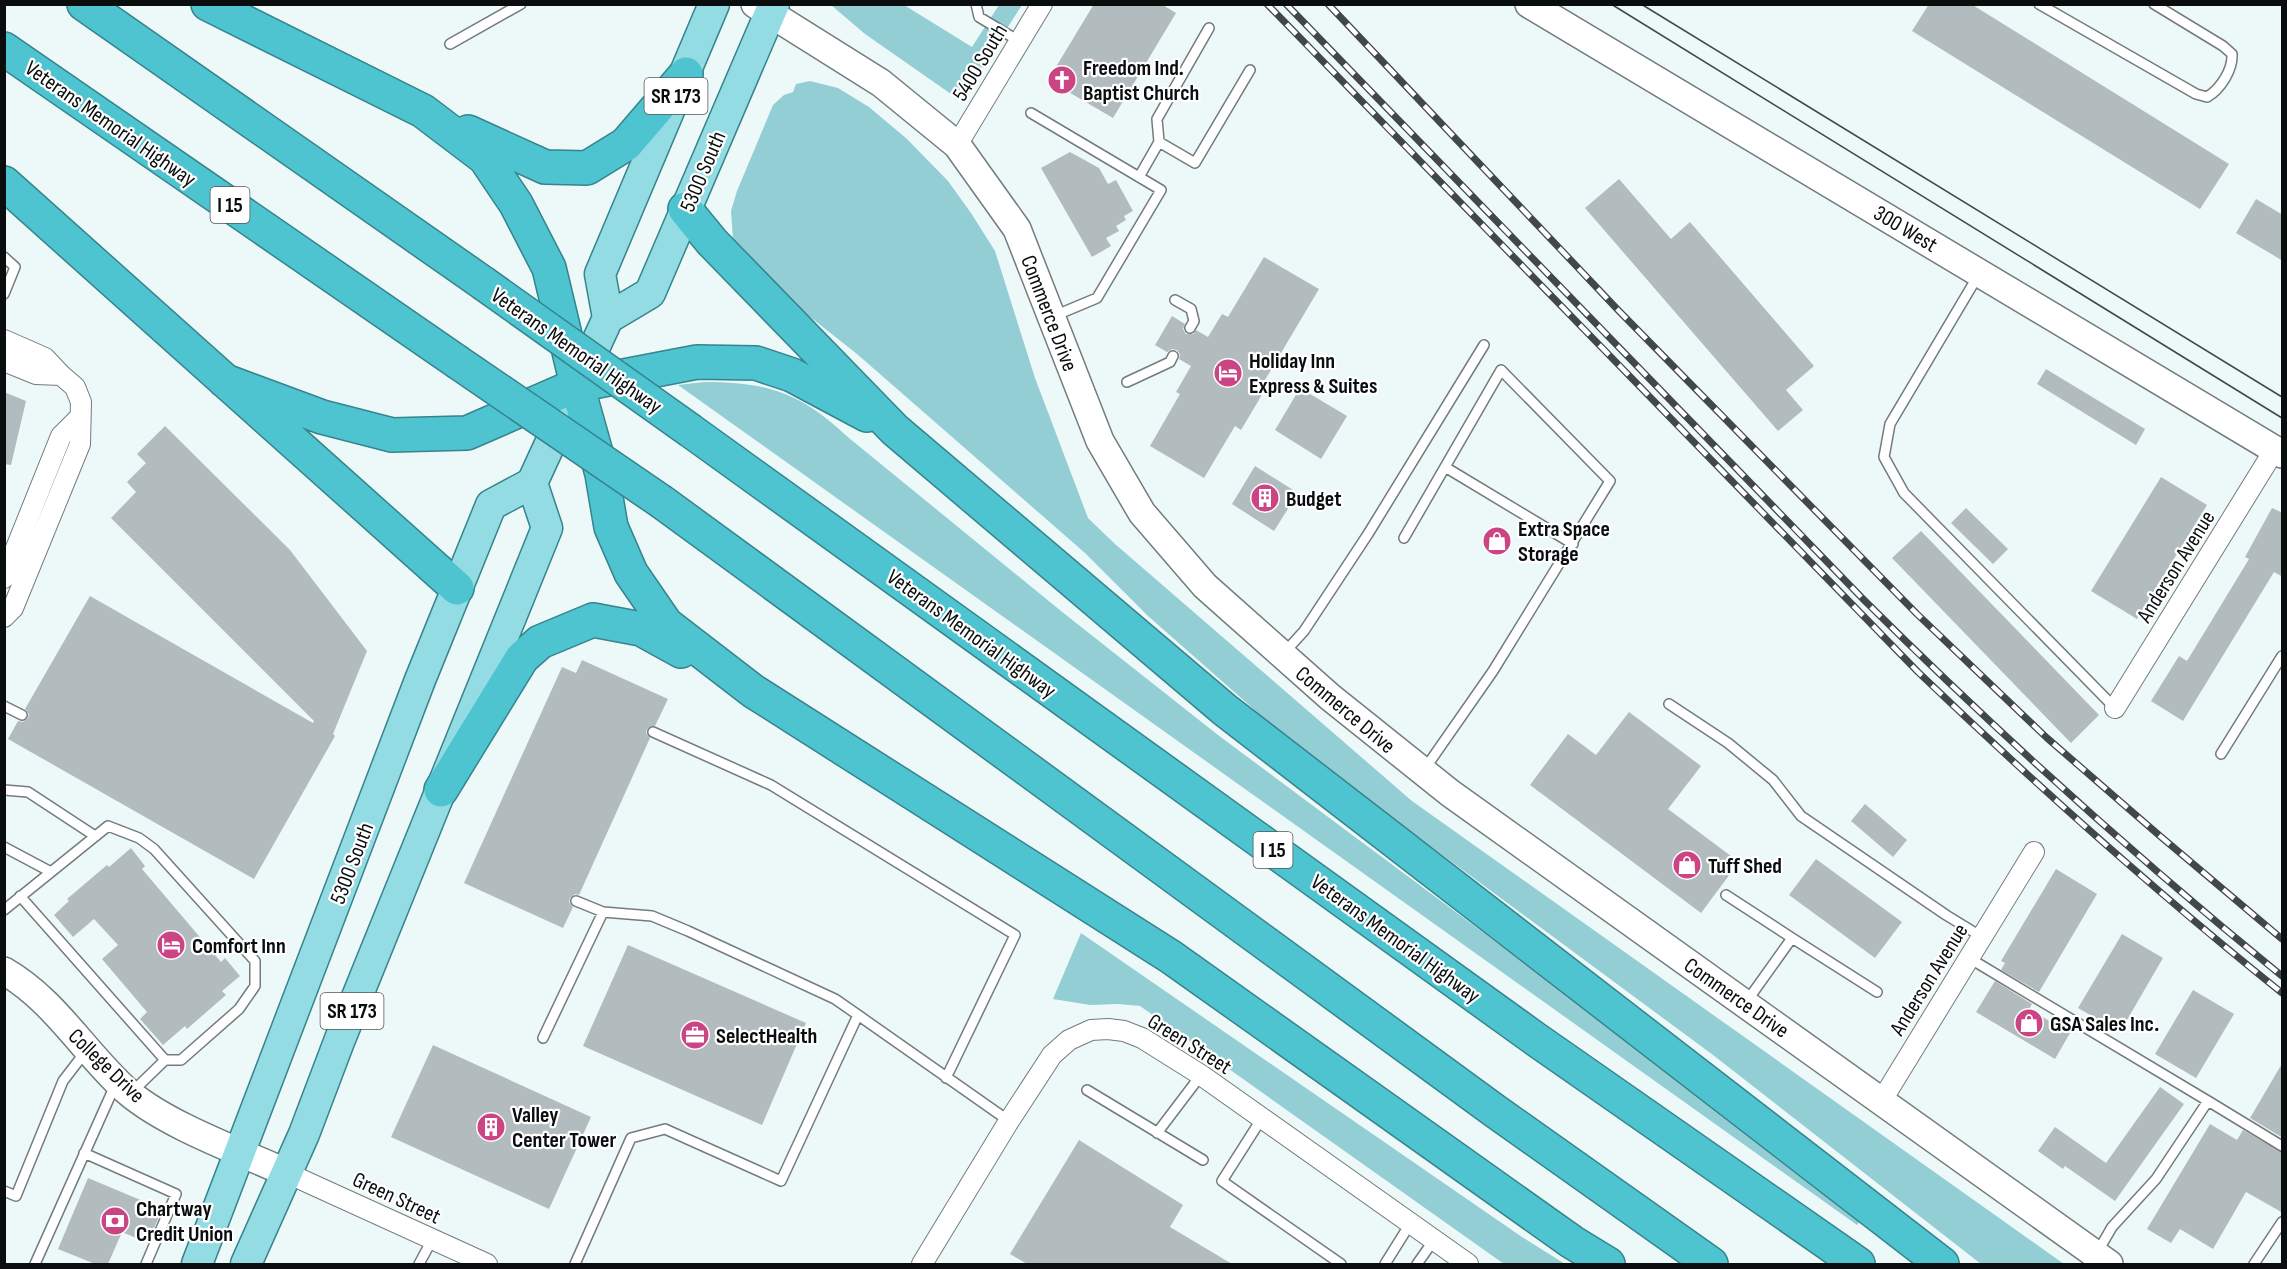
<svg xmlns="http://www.w3.org/2000/svg" width="2287" height="1269" font-family="'Sofia Sans Condensed',sans-serif">
	<style>
		.green { fill: #94ced5 }
		.building { fill: #b2bcbe }
		.lines { fill: none; stroke-linecap: round; stroke-linejoin: round }
		.lane-casing { stroke: #737c7d; stroke-width: 12 }
		.street-casing { stroke: #737c7d; stroke-width: 22 }
		.secondary-casing { stroke: #737c7d; stroke-width: 30 }
		.primary-casing { stroke: #36848c; stroke-width: 33 }
		.highway-casing { stroke: #36848c; stroke-width: 36 }
		.lane { stroke: #fff; stroke-width: 9 }
		.street { stroke: #fff; stroke-width: 20 }
		.secondary { stroke: #fff; stroke-width: 27 }
		.primary { stroke: #94dce3; stroke-width: 30 }
		.highway { stroke: #4dc4d0; stroke-width: 33 }
		.tram { stroke: #424748; stroke-width: 1.5 }
		.rail-casing { stroke: #424748; stroke-width: 7 }
		.rail { stroke: #fff; stroke-width: 4.5; stroke-dasharray: 14; stroke-linecap: butt }
		.highway-bridge-casing { stroke: #36848c; stroke-width: 36; stroke-linecap: butt }
		.highway-bridge { stroke: #4dc4d0; stroke-width: 33 }
		.labels { text-anchor: middle; stroke-width: 4.5; stroke-linejoin: round; paint-order: stroke }
		.shield { fill: #fff; stroke: #545656; stroke-width: 1.5 }
		.shield-label { font-size: 21px; font-weight: bold; fill: #0a0d0e }
		.street-label { font-size: 22px; fill: #0a0d0e; stroke: #fff }
		.poi-label { font-size: 22px; font-weight: bold; fill: #0a0d0e; stroke: #fff; text-anchor: start }
	</style>
	<rect width="100%" height="100%" fill="#edf8f9"/>
	<path class="green" d="M831 5H904L972 47 999 5H1022L971 84 951 94 865 34Z
		M810 81 838 88 869 107 907 139 948 181 971 213 995 251 1035 378 1088 518 1115 544 1412 801 2064 1264H1981L1713 1055 1299 749 1148 616 1085 553 857 354 762 279 730 241 733 240 731 211 737 191 773 105 784 95 793 92 796 84Z
		M704 382C769 382 801 393 849 438L1061 611 1218 735 1864 1216 1857 1225 678 385Z
		M1081 933 1522 1237 1565 1264H1504L1140 1006 1118 1004 1090 1005 1053 999Z"/>
	<path class="building" d="M1094 4H1161L1176 13 1113 118 1048 80Z
		M1929 4H1971L2229 164 2200 209 1912 31Z
		M1070 152 1099 168 1108 184 1116 180 1133 211 1124 216 1126 220 1116 226 1119 231 1106 238 1111 246 1092 257 1041 168Z
		M1619 179 1671 239 1690 222 1814 366 1786 390 1803 410 1778 431 1585 208Z
		M2256 199 2283 215V261L2236 233Z
		M1264 257 1319 289 1265 380 1269 383 1241 430 1235 426 1204 478 1150 446 1180 394 1176 392 1191 366 1179 359 1180 355 1177 350 1172 349 1167 352 1155 345 1172 316 1185 324 1183 329 1186 334H1193L1196 330 1208 337 1222 314 1228 317Z
		M2046 369 2145 429 2136 445 2037 384Z
		M1300 388 1347 416 1321 459 1275 430Z
		M4 392 26 401 11 465 4 464Z
		M165 426 290 550 367 651 333 734 335 736 254 879 8 739 18 721 23 722 28 718 29 714 25 709 90 596 313 723 314 721 111 518 136 492 127 482 146 463 137 454Z
		M1255 466 1298 493 1274 531 1232 504Z
		M2161 477 2207 505 2137 619 2091 591Z
		M1966 508 2008 549 1993 564 1951 523Z
		M2272 508 2283 513V577L2274 572 2183 721 2151 701 2179 656 2187 661 2249 559 2245 557Z
		M1921 531 2099 715 2071 743 1892 558Z
		M582 660 668 699 655 726 647 729 646 733 650 738 579 895 575 894 570 898 569 902 573 907 563 928 464 883 562 667 576 673Z
		M1629 712 1701 766 1668 809 1739 862 1701 913 1530 785 1568 734 1596 755Z
		M1865 804 1907 840 1893 857 1851 821Z
		M131 848 145 866 142 869 221 962 225 958 240 976 222 991 226 995 187 1029 185 1026 163 1045 140 1019 147 1012 102 959 118 945 94 919 73 937 54 915 69 901 67 899 107 865 109 867Z
		M1816 859 1902 922 1875 958 1789 895Z
		M2056 869 2097 894 2039 992 2001 970 2005 963 2001 961Z
		M2122 934 2163 958 2120 1032 2078 1008Z
		M628 945 806 1023 762 1125 583 1046Z
		M1995 981 2032 1004 2029 1009 2070 1033 2055 1059 1976 1012Z
		M2193 990 2234 1014 2196 1078 2155 1054Z
		M433 1045 591 1117 549 1209 391 1137Z
		M2283 1062V1138L2250 1118Z
		M2160 1087 2184 1104 2115 1201 2065 1166 2063 1169 2038 1151 2055 1127 2106 1163Z
		M2210 1124 2237 1140 2243 1130 2283 1153V1213L2246 1192 2213 1249 2180 1229 2171 1243 2147 1229Z
		M1079 1140 1183 1205 1170 1227 1232 1264H1027L1010 1254Z
		M88 1178 162 1209 148 1243 122 1232 108 1264H95L58 1249Z"/>
	<g class="lines">
		<g class="lane-casing">
			<path id="lane" d="M976 4 979 17 1019 41
				M2039 4 2196 94 2207 97C2221 89 2233 69 2232 54L2223 46 2154 4
				M450 44 521 4
				M1031 113 1161 190 1097 298 1054 316
				M1159 142 1195 163 1250 70
				M1139 177 1159 142 1157 119 1209 28
				M4 257 15 267 4 294
				M1979 274 1890 424 1884 457 1904 493 2115 708
				M1175 300 1191 309 1194 321 1190 328
				M1127 382 1170 362 1173 356
				M1445 467 1573 544
				M1404 538 1501 370 1610 481 1493 671 1424 770
				M1284 653 1304 631 1368 534 1484 345
				M1669 704 1728 743 1773 780 1801 816 1946 915 1982 937
				M4 706 22 715
				M653 732 771 785 1015 935 946 1078
				M2221 754 2282 656
				M4 790 28 792 95 836
				M4 847 51 872
				M1726 895 1792 938 1747 1001
				M20 896 165 1060
				M576 901 603 912
				M4 910 108 826 139 838 154 849 255 961V986L239 1009 181 1060H165L131 1093
				M1792 938 1877 992
				M1969 958 2208 1101
				M543 1038 603 912 652 916 688 931 835 999 858 1015
				M1087 1090 1203 1160
				M1262 1118 1222 1181 1341 1264
				M1157 1133 1201 1075
				M84 1153 176 1194 146 1264
				M4 1191 16 1196 63 1081 86 1051
				M2097 1253 2112 1227 2156 1179 2208 1101 2282 1146
				M35 1264 116 1083
				M419 1264 432 1240
				M575 1264 631 1138 665 1129 781 1181 858 1015 1009 1121
				M1385 1264 1410 1224
				M1417 1264 1434 1240
				M2254 1264 2282 1222"/>
		</g>
		<g class="street-casing">
			<path id="street" d="M957 145 1042 4
				M4 340 45 358 61 375 75 387 81 402 80 444 13 608 4 617
				M4 361 36 374 61 375
				M4 578 61 436 80 417
				M2115 708 2275 449
				M1882 1100 2034 852
				M287 1173 487 1264
				M922 1264 1009 1121 1052 1055 1069 1040 1091 1030 1108 1029 1124 1031 1142 1038 1201 1075 1468 1264"/>
		</g>
		<g class="secondary-casing">
			<path id="secondary" d="M755 4 881 83 957 145 1017 229 1100 441 1142 513 1205 586 1330 697 1450 793 2109 1264
				M1529 4 2282 454
				M4 971C55 1000 85 1054 128 1092 168 1126 239 1151 287 1173"/>
		</g>
		<g class="primary-casing">
			<path id="primary" d="M608 318 600 274 714 4
				M197 1264 420 680 491 505 532 483 608 318 650 293 774 4
				M246 1264 304 1134 340 1039 547 528 532 483"/>
		</g>
		<g class="highway-casing">
			<path id="highway" d="M84 4 483 283
				M208 4 423 111 485 158 516 204 549 268 577 385 602 474 611 527 631 573 666 624 753 691 1171 957 1572 1242 1608 1264
				M4 49 456 361
				M468 132 545 167 587 168 626 144 686 74
				M4 183 457 588
				M685 209 712 242 895 430 1225 710 1942 1264
				M225 381 322 417 392 435 467 433 577 385 697 362 756 363 792 375 867 415
				M691 431 1534 1038 1858 1264
				M662 502 1495 1111 1711 1264
				M441 790 522 658 540 642 593 620 641 629 681 651"/>
		</g>
		<use href="#lane" class="lane"/>
		<use href="#street" class="street"/>
		<use href="#secondary" class="secondary"/>
		<use href="#primary" class="primary"/>
		<use href="#highway" class="highway"/>
		<path class="tram" d="M1611 4 2282 418
			M1641 4 2282 397"/>
		<g class="rail-casing">
			<path id="rail" d="M1267 4 1918 672C2035 784 2156 892 2282 993
				M1286 4 1864 600C1997 732 2137 858 2282 976
				M1328 4 1618 310 1917 614 2047 738 2160 836 2282 939"/>
		</g>
		<use href="#rail" class="rail"/>
		<g class="highway-bridge-casing">
			<path id="highway-bridge" d="M483 283 691 431
				M456 361 662 502"/>
		</g>
		<use href="#highway-bridge" class="highway-bridge"/>
	</g>
	<defs>
		<g id="church-disc" transform="scale(1.5)"><circle r="9.5" fill="#cb4484" stroke="#fff"/><path d="M-1.2-6h2.4v3.5h3.3v2.4h-3.3V6h-2.4V-.1h-3.3v-2.4h3.3Z" fill="#fff"/></g>
		<g id="hotel-disc" transform="scale(1.5)"><circle r="9.5" fill="#cb4484" stroke="#fff"/><path d="M-6-4.5h1.5V1H6V5H4.5V3h-9V5H-6ZM-4 0a1.8 1.8 0 1 1 3.6 0ZM.5 0V-2.5h3Q6-2.5 6 0Z" fill="#fff"/></g>
		<g id="building-disc" transform="scale(1.5)"><circle r="9.5" fill="#cb4484" stroke="#fff"/><path d="M-4-6H4V6H1V3H-1V6H-4ZM-2.5-4.3h1.7v1.8h-1.7ZM.8-4.3h1.7v1.8H.8ZM-2.5-1h1.7V.8h-1.7ZM.8-1h1.7V.8H.8Z" fill="#fff"/></g>
		<g id="shop-disc" transform="scale(1.5)"><circle r="9.5" fill="#cb4484" stroke="#fff"/><path d="M-5-2.5h2.3a2.7 3.5 0 0 1 5.4 0H5L5.5 6h-11ZM-1.5-2.5h3a1.5 2.3 0 0 0-3 0Z" fill="#fff"/></g>
		<g id="office-disc" transform="scale(1.5)"><circle r="9.5" fill="#cb4484" stroke="#fff"/><path d="M-6-3h4V-5.5h4V-3h4V5H-6ZM-1-4.5V-3h2v-1.5ZM-6 0V1H6V0Z" fill="#fff"/></g>
		<g id="bank-disc" transform="scale(1.5)"><circle r="9.5" fill="#cb4484" stroke="#fff"/><path d="M-6-4H6V4H-6ZM0-2.3a2.3 2.3 0 1 0 0 4.6a2.3 2.3 0 1 0 0-4.6Z" fill="#fff"/></g>
	</defs>
	<g fill-rule="evenodd">
		<use href="#church-disc" x="1062" y="80"/>
		<use href="#hotel-disc" x="1228" y="373"/>
		<use href="#building-disc" x="1265" y="498"/>
		<use href="#shop-disc" x="1497" y="541"/>
		<use href="#shop-disc" x="1687" y="865"/>
		<use href="#hotel-disc" x="171" y="945"/>
		<use href="#shop-disc" x="2029" y="1023"/>
		<use href="#office-disc" x="695" y="1035"/>
		<use href="#building-disc" x="491" y="1127"/>
		<use href="#bank-disc" x="115" y="1221"/>
	</g>
	<g class="labels">
		<g class="shield">
			<rect x="644.5" y="78" width="63" height="36" rx="4.5"/>
			<rect x="210.5" y="187" width="39" height="36" rx="4.5"/>
			<rect x="1253.5" y="832" width="39" height="36" rx="4.5"/>
			<rect x="320.5" y="993" width="63" height="36" rx="4.5"/>
		</g>
		<g class="shield-label">
			<text x="676" y="103">SR 173</text>
			<text x="230" y="212">I 15</text>
			<text x="1273" y="857">I 15</text>
			<text x="352" y="1018">SR 173</text>
		</g>
		<g class="street-label">
			<text transform="translate(979 62) rotate(-59)" y="8">5400 South</text>
			<text transform="translate(111 123) rotate(35)" y="8">Veterans Memorial Highway</text>
			<text transform="translate(702 171) rotate(-67)" y="8">5300 South</text>
			<text transform="translate(1906 228) rotate(31)" y="8">300 West</text>
			<text transform="translate(1050 313) rotate(69)" y="8">Commerce Drive</text>
			<text transform="translate(577 350) rotate(35)" y="8">Veterans Memorial Highway</text>
			<text transform="translate(2175 566) rotate(-58)" y="8">Anderson Avenue</text>
			<text transform="translate(972 633) rotate(36)" y="8">Veterans Memorial Highway</text>
			<text transform="translate(1346 709) rotate(40)" y="8">Commerce Drive</text>
			<text transform="translate(351 863) rotate(-69)" y="8">5300 South</text>
			<text transform="translate(1396 938) rotate(36)" y="8">Veterans Memorial Highway</text>
			<text transform="translate(1928 979) rotate(-58)" y="8">Anderson Avenue</text>
			<text transform="translate(1737 997) rotate(35)" y="8">Commerce Drive</text>
			<text transform="translate(1190 1043) rotate(32)" y="8">Green Street</text>
			<text transform="translate(107 1065) rotate(44)" y="8">College Drive</text>
			<text transform="translate(397 1197) rotate(25)" y="8">Green Street</text>
		</g>
		<g class="poi-label">
			<text x="1083" y="75">Freedom Ind.<tspan x="1083" dy="25">Baptist Church</tspan></text>
			<text x="1249" y="368">Holiday Inn<tspan x="1249" dy="25">Express &amp; Suites</tspan></text>
			<text x="1286" y="506">Budget</text>
			<text x="1518" y="536">Extra Space<tspan x="1518" dy="25">Storage</tspan></text>
			<text x="1708" y="873">Tuff Shed</text>
			<text x="192" y="953">Comfort Inn</text>
			<text x="2050" y="1031">GSA Sales Inc.</text>
			<text x="716" y="1043">SelectHealth</text>
			<text x="512" y="1122">Valley<tspan x="512" dy="25">Center Tower</tspan></text>
			<text x="136" y="1216">Chartway<tspan x="136" dy="25">Credit Union</tspan></text>
		</g>
	</g>
	<rect width="2287" height="1269" fill="none" stroke="#0a0d0e" stroke-width="12"/>
</svg>
